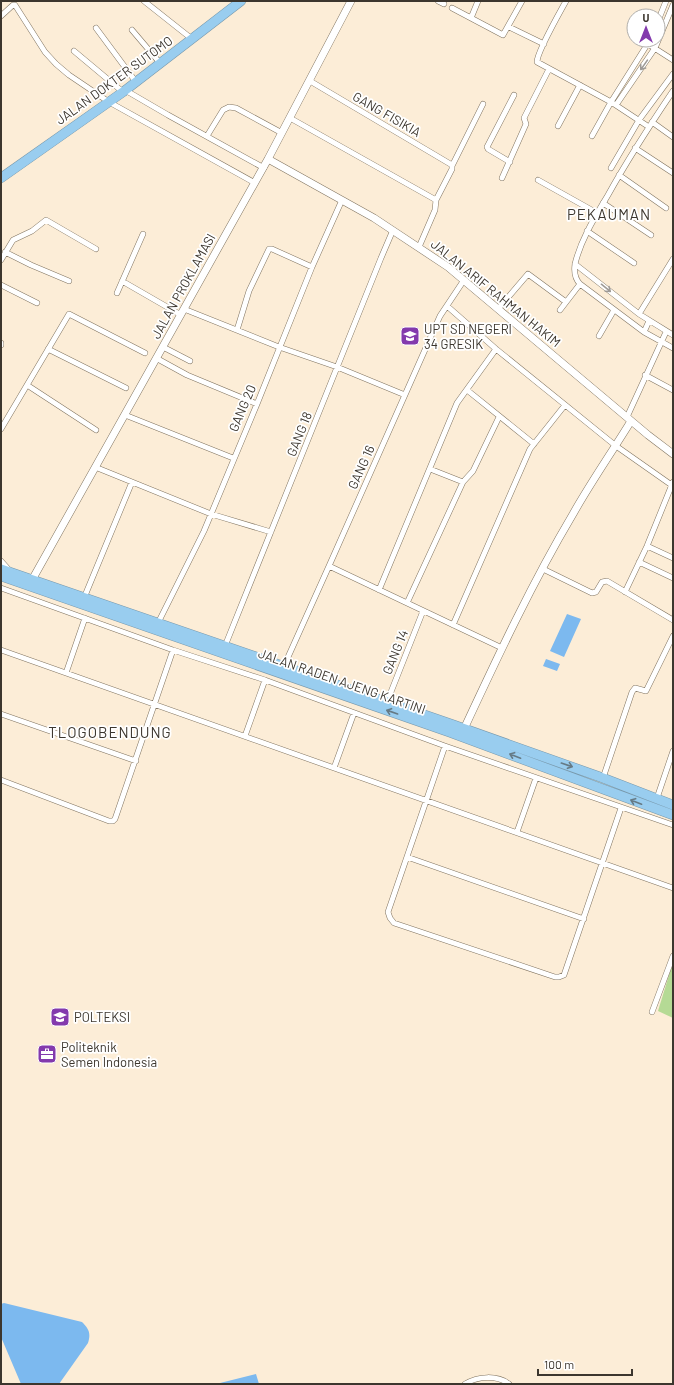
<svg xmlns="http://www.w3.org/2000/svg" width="674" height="1385" font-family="Barlow,sans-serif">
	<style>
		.green { fill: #b5da95 }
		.water { fill: #7cb9ef }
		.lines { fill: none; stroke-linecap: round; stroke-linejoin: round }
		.street-casing { stroke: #817460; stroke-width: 6 }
		.secondary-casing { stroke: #817460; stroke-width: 8 }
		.highway-casing { stroke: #7898ab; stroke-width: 10 }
		.street { stroke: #fff; stroke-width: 5 }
		.secondary { stroke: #fff; stroke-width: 7 }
		.highway { stroke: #99cdef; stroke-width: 9 }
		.oneway { stroke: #9e9a96 }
		.oneway2 { stroke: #667a85 }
		.labels { text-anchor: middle; stroke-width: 3.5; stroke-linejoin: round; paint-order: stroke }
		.street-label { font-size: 13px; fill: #3c362e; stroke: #fff }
		.poi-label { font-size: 13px; fill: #3c362e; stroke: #fff; text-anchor: start }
		.quarter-label { font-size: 15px; letter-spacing: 1px; fill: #3c362e; stroke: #fff }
	</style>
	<rect width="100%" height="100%" fill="#fcedd7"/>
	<path class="green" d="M673 962V1018L658 1011Z"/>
	<path class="water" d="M567 614 581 619 564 657 550 651Z
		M546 659 560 664 557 671 543 666Z
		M4 1303 82 1322C89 1329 91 1333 88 1343L59 1384H21L1 1337V1304Z
		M256 1374 259 1384H216Z"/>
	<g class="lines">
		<g class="street-casing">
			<path id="street" d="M144 1 192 39
				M438 1 444 4
				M566 1C560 12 537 52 537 62L611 102 649 127
				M452 8 503 35 522 1
				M1 16 13 5H15L45 52 56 64 69 75 109 102 255 183
				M471 18 478 1
				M658 21 666 1
				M509 27 544 44
				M96 28 136 82
				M132 30 160 63
				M648 44 673 60
				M74 51 123 92
				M125 90 168 115 264 168
				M673 91C650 125 628 159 608 195 595 217 581 239 575 264 574 271 575 279 580 284L644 332 673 348
				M616 105 655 48 673 5
				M290 118 436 200 452 169V165L310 81
				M652 122 673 137
				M558 126 580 85
				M207 136 223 110 229 107 236 108 282 133
				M592 136 611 102 650 40
				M635 148 673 173
				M510 162 488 149 487 147 514 95
				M452 166 483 104
				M611 168 639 120 673 74
				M619 175 666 208
				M502 178 526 124 524 118 549 69
				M538 180 597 213
				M603 203 651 235
				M587 231 634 263
				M419 247 435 210 436 200
				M5 252 31 265 69 281
				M1 260 13 240 32 231 46 220 96 249
				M575 264 639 314 673 335
				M122 281 181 315
				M1 285 37 303
				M117 293 143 234
				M447 306 496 349 616 446 673 486
				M184 309 279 347 337 367 405 395
				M498 309 528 274 566 302
				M560 310 580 284
				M639 314 673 259
				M237 330 249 291 269 249H272L312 267
				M644 332 649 321
				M599 336 614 310
				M1 343V345
				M163 347 190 361
				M48 349 126 388
				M156 358 187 375 257 404
				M645 375 673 390
				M27 385 96 430
				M467 390 534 444
				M125 415 233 458
				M627 417 666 332
				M1 429 69 314 145 353
				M95 467 211 514 271 532
				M430 469 463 482 473 471 499 417
				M647 546 673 558
				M1 561 9 570
				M639 562 673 578
				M329 566 502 648
				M543 569 592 593 596 592 602 582 607 581 673 620
				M1 588 173 650 265 680 445 746 673 825
				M379 590 457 403 496 349
				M625 592 647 546 673 482
				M84 598 132 482
				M407 603 463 482
				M158 623 204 531 257 404 312 267 342 200
				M453 625 530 449 565 405
				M225 646 381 258 393 230
				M1 650 673 888
				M284 666 329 566 440 316 464 280
				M66 673 85 618
				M387 702 423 611
				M1 714 136 761
				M245 736 265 680
				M445 746 388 912 390 918 394 923 555 977H559L564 975 621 808
				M334 768 354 713
				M603 778 632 692 635 688 646 691 673 636
				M1 780 109 821H113L115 819 173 650
				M657 798 673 751
				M517 832 536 778
				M407 857 584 919
				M652 1012 673 956
				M465 1384C478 1376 497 1375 509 1384"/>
		</g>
		<g class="secondary-casing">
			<path id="secondary" d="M268 159 374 218 448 267 648 435 673 454
				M32 580 268 159 351 1
				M464 729C498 656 532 583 573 514 591 482 612 452 631 421"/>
		</g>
		<g class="highway-casing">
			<path id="highway" d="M1 178 123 92 241 1
				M1 569 454 725 603 778 673 805
				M1 576 449 732 673 815"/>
		</g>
		<use href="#street" class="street"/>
		<use href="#secondary" class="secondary"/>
		<use href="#highway" class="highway"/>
	</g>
	<defs><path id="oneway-shaft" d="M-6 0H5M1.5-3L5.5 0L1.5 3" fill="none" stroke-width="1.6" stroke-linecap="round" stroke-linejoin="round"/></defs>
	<g class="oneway">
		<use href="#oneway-shaft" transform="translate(644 65) rotate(125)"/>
		<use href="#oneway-shaft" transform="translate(606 288) rotate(39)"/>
	</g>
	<g class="oneway2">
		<use href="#oneway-shaft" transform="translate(392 712) rotate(-161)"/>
		<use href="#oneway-shaft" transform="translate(515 756) rotate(-159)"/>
		<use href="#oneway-shaft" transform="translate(567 765) rotate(19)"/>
		<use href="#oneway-shaft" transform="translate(636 802) rotate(-159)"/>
	</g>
	<defs>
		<g id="school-square" transform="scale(1)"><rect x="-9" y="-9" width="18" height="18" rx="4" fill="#833aad" stroke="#fff"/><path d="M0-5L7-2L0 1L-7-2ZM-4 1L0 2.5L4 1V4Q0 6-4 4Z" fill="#fff"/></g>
		<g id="university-square" transform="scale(1)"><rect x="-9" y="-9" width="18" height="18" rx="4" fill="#833aad" stroke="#fff"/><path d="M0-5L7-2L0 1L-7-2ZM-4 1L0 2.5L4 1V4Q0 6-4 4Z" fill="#fff"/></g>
		<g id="office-square" transform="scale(1)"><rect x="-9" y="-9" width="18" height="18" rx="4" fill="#833aad" stroke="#fff"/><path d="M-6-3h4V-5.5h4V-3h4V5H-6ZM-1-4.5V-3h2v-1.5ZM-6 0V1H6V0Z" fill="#fff"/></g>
	</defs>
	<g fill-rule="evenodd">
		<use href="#school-square" x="410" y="336"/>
		<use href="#university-square" x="60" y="1017"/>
		<use href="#office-square" x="47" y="1054"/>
	</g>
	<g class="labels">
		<g class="street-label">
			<text transform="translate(114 80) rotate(-36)" y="5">JALAN DOKTER SUTOMO</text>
			<text transform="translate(387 114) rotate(30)" y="5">GANG FISIKIA</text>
			<text transform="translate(183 286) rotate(-61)" y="5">JALAN PROKLAMASI</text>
			<text transform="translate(496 293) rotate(39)" y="5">JALAN ARIF RAHMAN HAKIM</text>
			<text transform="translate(242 408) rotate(-67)" y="5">GANG 20</text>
			<text transform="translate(299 434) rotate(-68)" y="5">GANG 18</text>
			<text transform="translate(361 467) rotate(-66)" y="5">GANG 16</text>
			<text transform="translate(395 652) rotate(-68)" y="5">GANG 14</text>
			<text transform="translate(342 681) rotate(19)" y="5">JALAN RADEN AJENG KARTINI</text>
		</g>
		<g class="poi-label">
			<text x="424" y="334">UPT SD NEGERI<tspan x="424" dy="15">34 GRESIK</tspan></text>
			<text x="74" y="1022">POLTEKSI</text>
			<text x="61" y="1052">Politeknik<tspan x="61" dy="15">Semen Indonesia</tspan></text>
		</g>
		<g class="quarter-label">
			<text x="609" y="220">PEKAUMAN</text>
			<text x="110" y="738">TLOGOBENDUNG</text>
		</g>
	</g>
	<rect width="674" height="1385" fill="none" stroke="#3c362e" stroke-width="4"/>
	<g transform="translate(646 28)"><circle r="19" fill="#ffffff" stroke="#b1afab"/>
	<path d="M0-3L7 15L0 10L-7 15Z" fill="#833aad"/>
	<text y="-6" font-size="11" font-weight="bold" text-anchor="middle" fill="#3c362e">U</text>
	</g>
	<path d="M538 1369v6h94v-6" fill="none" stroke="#3c362e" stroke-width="2"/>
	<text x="544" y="1369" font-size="12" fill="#3c362e" stroke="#ffffff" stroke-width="3" paint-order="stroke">100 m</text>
</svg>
